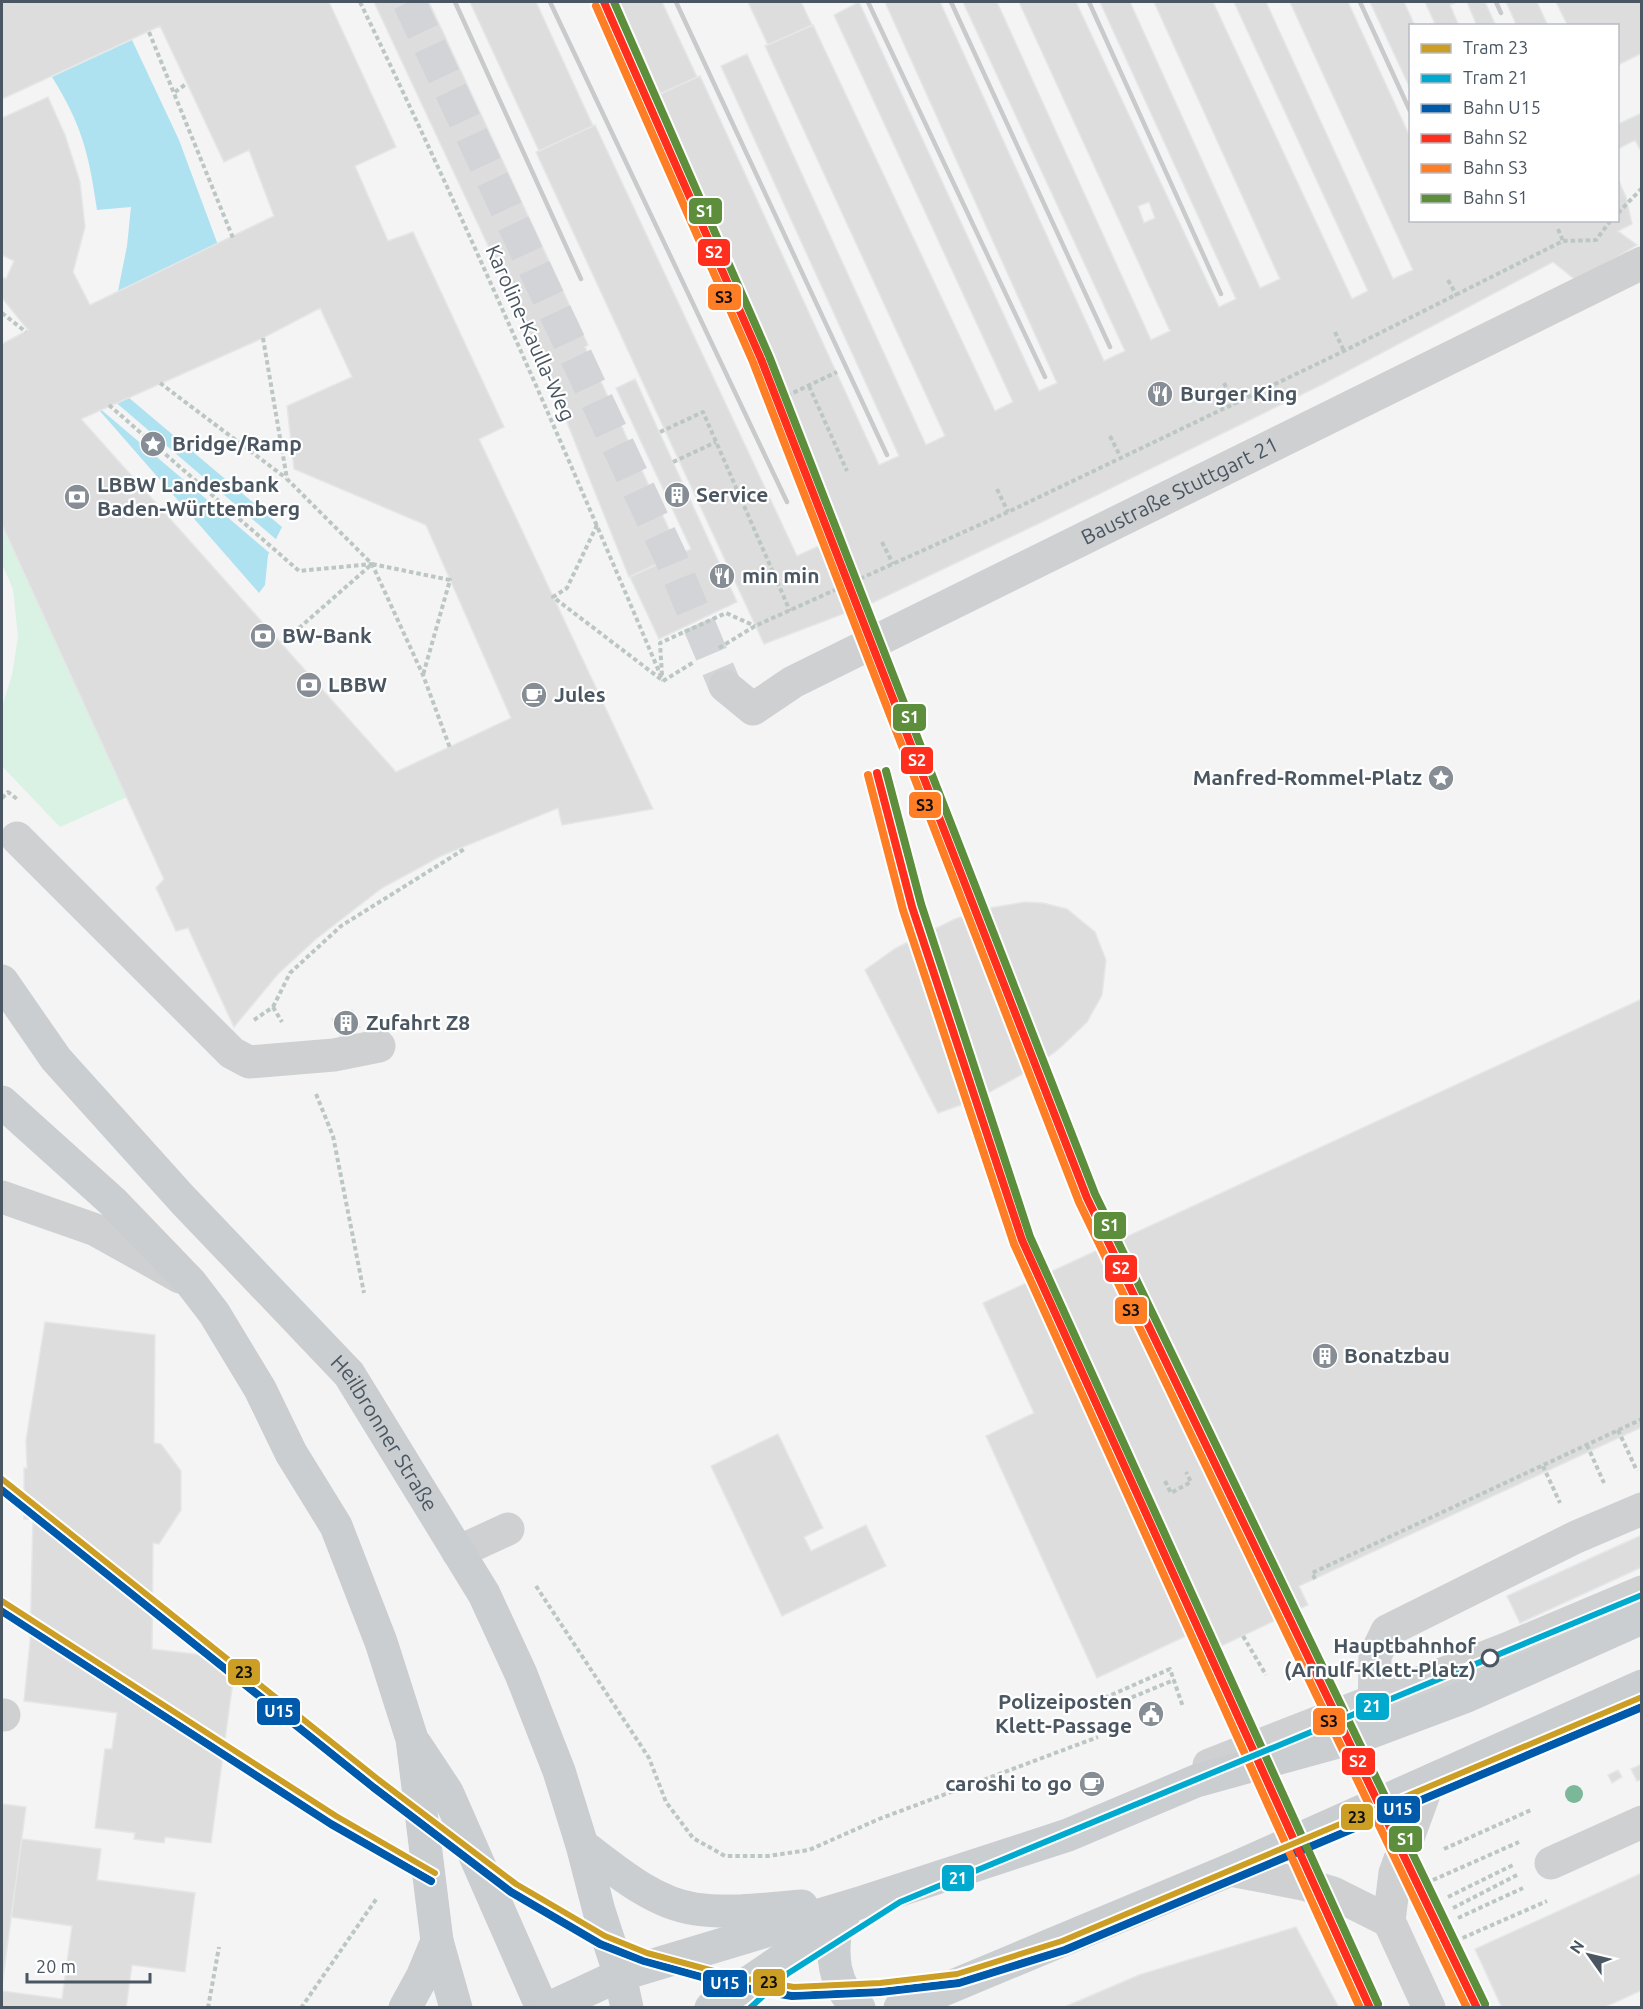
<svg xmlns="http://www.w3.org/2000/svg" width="1643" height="2009" font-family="Ubuntu,sans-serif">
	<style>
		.green { fill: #d9f2e3 }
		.water { fill: #aee2f0 }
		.pier { fill: #f4f4f4 }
		.building { fill: #ddddde; stroke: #e5e6e7; stroke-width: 1.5; fill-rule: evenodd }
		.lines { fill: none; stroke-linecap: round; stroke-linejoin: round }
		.minor-tunnel { stroke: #d2d4d7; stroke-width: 33; stroke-dasharray: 33 16; stroke-linecap: butt }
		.path { stroke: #bcc7c4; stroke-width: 4; stroke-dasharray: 4.5 3; stroke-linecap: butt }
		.minor { stroke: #ced0d2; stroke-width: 33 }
		.major { stroke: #caced1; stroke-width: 33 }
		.rail { stroke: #c9cacc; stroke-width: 4.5 }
		.rail-1-casing { stroke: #fff; stroke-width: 12 }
		.rail-2-casing { stroke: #fff; stroke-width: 12 }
		.rail-3-casing { stroke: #fff; stroke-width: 12 }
		.rail-4-casing { stroke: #fff; stroke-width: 12 }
		.rail-1 { stroke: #005aab; stroke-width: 8 }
		.rail-2 { stroke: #ff2e1d; stroke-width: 8 }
		.rail-3 { stroke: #ff7d24; stroke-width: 8 }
		.rail-4 { stroke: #5c8e3c; stroke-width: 8 }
		.tram-1-casing { stroke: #fff; stroke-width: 10 }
		.tram-2-casing { stroke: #fff; stroke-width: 10 }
		.tram-1 { stroke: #cc9f24; stroke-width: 6 }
		.tram-2 { stroke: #00a9ce; stroke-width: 6 }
		.tree { fill: #7ab899 }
		.stop-dot { fill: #fff; stroke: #4a5661; stroke-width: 3 }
		.labels { text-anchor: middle; stroke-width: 4.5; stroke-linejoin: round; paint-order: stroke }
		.street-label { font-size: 21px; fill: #4a5661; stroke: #fff }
		.poi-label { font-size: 21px; font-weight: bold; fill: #4a5661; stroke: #fff; text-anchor: start }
		.stop-label { font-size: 21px; font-weight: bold; fill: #4a5661; stroke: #fff; text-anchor: end }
		.line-badge { stroke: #fff; stroke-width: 2 }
		.badge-label { font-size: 16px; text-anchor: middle; font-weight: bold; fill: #fff }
		.pale-badge-label { font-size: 16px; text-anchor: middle; font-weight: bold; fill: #111 }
	</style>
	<rect width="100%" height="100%" fill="#f4f4f4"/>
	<path class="green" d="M2 525 127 797 60 827 2 766V707L12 675 18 637 13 589 2 564Z"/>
	<path class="water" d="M132 40 179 140 218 245 118 291 127 246 131 207 97 210C89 154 82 125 52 77Z
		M128 397 282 527 268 555 265 585 259 593 99 410Z"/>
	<path class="pier" d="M113 400 278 541 272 555 98 407Z"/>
	<path class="building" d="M2 2H329L396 147 355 166 388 241 413 232 504 427 479 439 653 809 562 825 558 808 441 856 382 888 316 939 278 974 234 1027 188 928 176 931 156 888 164 879 2 525V344L28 330 2 298V118L48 97 65 135 80 182 85 227 73 272 90 305 274 216 249 150 224 162 160 26 2 99ZM320 308 352 377 287 406 294 469 426 525 511 718 396 772 81 419 263 338Z
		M374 2H429L588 345 585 347 680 553 629 577 544 365Z
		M470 2H536L593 126 539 151Z
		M602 2H662L697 77 648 100Z
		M748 2H801L812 25 768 45Z
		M859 2 1039 391 1057 383 885 2H940L1104 361 1125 351 963 2H997L1151 340 1170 331 1019 2H1076L1219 307 1236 299 1100 2H1130L1260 288 1280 279 1154 2H1213L1352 299 1368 291 1234 2H1266L1393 279 1413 270 1290 2H1348L1410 137V220H1618V179L1626 197 1632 224 1618 231 1637 245 1577 281 1553 262 1323 384 1044 521 874 602 764 644 536 152 595 125 797 556 845 534 646 100 700 76 879 465 899 456 721 66 747 54 926 445 945 436 765 46 813 25 995 411 1013 402 834 15Z
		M1370 2H1404L1415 26H1410V88Z
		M1425 2H1485L1496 26H1436Z
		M1457 2H1467L1477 26H1459L1450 5Z
		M1506 2H1537L1548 26H1517Z
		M1556 2H1642V53L1618 65V26H1568Z
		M1642 113V153L1635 140 1618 149V124Z
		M1149 202 1155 218 1144 223 1138 206Z
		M2 255 14 261 6 279 2 277Z
		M635 379 737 602 659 639 630 577 691 549 616 388Z
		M1025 902 1043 903 1067 909 1095 932 1106 960 1102 995 1087 1022 1060 1048 1032 1069 975 1100 938 1113 865 970 896 948 955 919 989 908Z
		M1642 999V1427L1299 1586 1308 1605 1198 1657 1188 1635 1097 1678 986 1436 1034 1413 983 1303Z
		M352 1010 360 1027 340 1036 332 1019Z
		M45 1322 155 1335 154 1443 161 1444 181 1471V1510L159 1544 153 1543 152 1649 236 1659 211 1843 165 1837 164 1843 134 1839 135 1833 95 1828 105 1749H112L117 1713 24 1701 30 1642 33 1519H24V1468H27L26 1440Z
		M778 1434 823 1528 804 1537 811 1551 866 1525 886 1566 782 1616 711 1466Z
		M1642 1535V1567L1520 1623 1507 1596Z
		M1642 1764V1779L1637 1781 1631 1769Z
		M1618 1770 1622 1777 1612 1783 1608 1775Z
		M2 1804 26 1807 2 1986Z
		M22 1839 101 1849 97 1880 195 1893 185 1972 132 1965 126 2008H2V1991L62 1999 72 1926 11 1917Z
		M1642 1873V1990L1603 2008H1502L1475 1949Z
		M1296 1927 1339 2008H1062L1139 1975Z"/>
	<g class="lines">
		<path class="minor-tunnel" d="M409 2 670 556 725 686"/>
		<path class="path" d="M360 2C468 225 566 452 663 681
			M149 32 233 238
			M175 92 186 84
			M1618 213 1642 188
			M1558 229 1563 241
			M1448 280 1457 296
			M2 313 26 332
			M1335 332 1344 351
			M263 338 287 479 372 564 423 675 450 748
			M160 383 286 478
			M1224 383 1235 404
			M809 386 847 471
			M780 399 837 372
			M109 405 299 571 372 564
			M660 432 703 412 790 611
			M1110 436 1121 458
			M673 462 716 442
			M997 489 1008 512
			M597 525 567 588 553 597 662 680
			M882 542 893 564
			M282 643 372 564 450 580 423 675
			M719 648 755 626 1008 512 1344 351 1563 241 1596 240 1611 220
			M662 675 660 643 726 613 755 626
			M663 681 694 662
			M2 798 8 792 17 799
			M273 1007 282 1022
			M273 1007 290 973 341 926 466 848
			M254 1020 273 1007
			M316 1094 333 1136 364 1293
			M1618 1430 1637 1471
			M1587 1445 1604 1483
			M1543 1466 1560 1503
			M1165 1481 1171 1493 1191 1482 1186 1472
			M1315 1579 1312 1573 1642 1419
			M536 1586 649 1758 666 1802 693 1838 725 1856H768L809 1850 879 1819 1098 1737
			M1243 1636 1266 1675
			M1111 1706 1174 1680
			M1084 1707 1170 1669 1183 1707
			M1444 1849 1531 1810
			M1433 1880 1519 1842
			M1448 1897 1515 1864
			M1453 1908 1517 1875
			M1458 1918 1523 1888
			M1347 1943 1377 2008
			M1338 1946 1366 2008
			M1442 1947 1547 1901
			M208 2008 219 1947
			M301 2008 377 1898"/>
		<g class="minor">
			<path id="s1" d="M725 686 753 709 793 682 1642 263"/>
			<path d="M17 838 232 1053 249 1062 334 1055 379 1046"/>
			<path d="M2 1197 96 1230 180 1277"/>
			<path d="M458 1552 508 1529"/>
			<path d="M2 1715H4"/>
			<path d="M1374 1720 1375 1656 1387 1631 1576 1537 1642 1509"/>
			<path d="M1209 1765 1511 1647 1642 1592"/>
			<path d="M1428 1783 1395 1873 1389 1921 1429 2008"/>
			<path d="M1551 1863 1642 1822"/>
			<path d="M1230 1870 1303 1884 1333 1893 1389 1921"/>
		</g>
		<g class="major">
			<path id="s2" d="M2 981 56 1059 183 1200 349 1374 484 1594 521 1674 559 1771 582 1845 599 1911 620 1975 627 2008"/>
			<path d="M2 1102 113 1202 191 1283 214 1313 260 1389 291 1453 336 1526 381 1642 412 1739 437 1941 456 2008"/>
			<path d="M416 1745 447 1792 542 2008"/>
			<path d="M582 1845C615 1870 653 1903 695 1909 730 1914 767 1909 802 1906"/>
			<path d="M837 1922C831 1954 832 1985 859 2008"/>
			<path d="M405 2008 422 1977 437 1941"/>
			<path d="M549 2008 620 1975 866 1901 1068 1835 1196 1781 1363 1735 1467 1696 1642 1618"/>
			<path d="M711 2008 843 1918"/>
			<path d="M900 2008 1230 1870 1642 1686"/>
		</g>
		<path class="rail" d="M455 2 581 279
			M550 2 787 502
			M676 2 887 455
			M868 2 1045 377
			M951 2 1110 347
			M1089 2 1221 294
			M1360 2 1410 111
			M1496 2 1501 13"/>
		<g class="rail-1-casing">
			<path id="rail-1" d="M2 1490 373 1787 511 1892 600 1944 644 1961 734 1986 792 1996 880 1992 959 1983 1065 1950 1642 1707
				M2 1611 331 1824 431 1881"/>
		</g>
		<g class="rail-2-casing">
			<path id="rail-2" d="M604 2 761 359 1087 1198 1477 2008
				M877 773 912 907 1022 1240 1370 2008"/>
		</g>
		<g class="rail-3-casing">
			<path id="rail-3" d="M596 6 753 362 1079 1202 1467 2008
				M868 775 903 910 1014 1244 1360 2008"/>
		</g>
		<g class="rail-4-casing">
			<path id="rail-4" d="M614 2 769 356 1095 1194 1485 2004
				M886 771 921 904 1030 1237 1378 2004"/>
		</g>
		<use href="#rail-1" class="rail-1"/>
		<use href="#rail-2" class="rail-2"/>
		<use href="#rail-3" class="rail-3"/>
		<use href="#rail-4" class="rail-4"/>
		<g class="tram-1-casing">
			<path id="tram-1" d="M2 1479 379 1780 516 1884 605 1936 647 1953 736 1977 794 1987 880 1983 957 1974 1062 1941 1642 1697
				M2 1601 336 1816 435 1873"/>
		</g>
		<g class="tram-2-casing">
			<path id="tram-2" d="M750 2008 787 1974 900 1902 1642 1595"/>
		</g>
		<use href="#tram-1" class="tram-1"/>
		<use href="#tram-2" class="tram-2"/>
	</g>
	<circle class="tree" cx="1574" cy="1794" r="9"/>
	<defs>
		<g id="restaurant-disc" transform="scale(1.35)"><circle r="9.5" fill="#868d94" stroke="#fff"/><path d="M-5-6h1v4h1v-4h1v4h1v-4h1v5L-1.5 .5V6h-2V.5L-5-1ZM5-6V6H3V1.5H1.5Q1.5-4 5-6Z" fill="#fff"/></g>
		<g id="sight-disc" transform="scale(1.35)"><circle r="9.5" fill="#868d94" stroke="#fff"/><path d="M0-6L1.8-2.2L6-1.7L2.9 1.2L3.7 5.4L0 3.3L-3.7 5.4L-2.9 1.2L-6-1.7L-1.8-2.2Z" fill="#fff"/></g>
		<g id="building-disc" transform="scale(1.35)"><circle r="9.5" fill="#868d94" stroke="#fff"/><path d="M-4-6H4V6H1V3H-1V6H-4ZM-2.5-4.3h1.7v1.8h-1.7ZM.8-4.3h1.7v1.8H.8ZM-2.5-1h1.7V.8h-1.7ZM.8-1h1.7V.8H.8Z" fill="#fff"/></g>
		<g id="bank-disc" transform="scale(1.35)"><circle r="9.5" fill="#868d94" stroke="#fff"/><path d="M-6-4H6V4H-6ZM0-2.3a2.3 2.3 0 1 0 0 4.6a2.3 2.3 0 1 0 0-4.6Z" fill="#fff"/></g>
		<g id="cafe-disc" transform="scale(1.35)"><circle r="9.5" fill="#868d94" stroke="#fff"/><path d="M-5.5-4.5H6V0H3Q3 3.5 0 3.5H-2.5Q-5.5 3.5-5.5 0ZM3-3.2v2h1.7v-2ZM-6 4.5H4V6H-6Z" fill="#fff"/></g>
		<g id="civic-disc" transform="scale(1.35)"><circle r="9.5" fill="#868d94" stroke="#fff"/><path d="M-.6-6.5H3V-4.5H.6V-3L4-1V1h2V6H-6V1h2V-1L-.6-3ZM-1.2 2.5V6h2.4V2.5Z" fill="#fff"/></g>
	</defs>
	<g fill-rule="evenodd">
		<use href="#restaurant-disc" x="1160" y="394"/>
		<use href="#sight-disc" x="153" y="444"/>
		<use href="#building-disc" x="677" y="495"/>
		<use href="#bank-disc" x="77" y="497"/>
		<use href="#restaurant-disc" x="722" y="576"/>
		<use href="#bank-disc" x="263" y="636"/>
		<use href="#bank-disc" x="309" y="685"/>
		<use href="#cafe-disc" x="534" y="695"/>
		<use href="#sight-disc" x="1441" y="778"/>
		<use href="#building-disc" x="346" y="1023"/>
		<use href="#building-disc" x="1325" y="1356"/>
		<use href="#civic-disc" x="1151" y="1714"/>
		<use href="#cafe-disc" x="1092" y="1784"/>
	</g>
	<circle class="stop-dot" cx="1490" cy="1658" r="8"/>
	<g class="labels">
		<g class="street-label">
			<text transform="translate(530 333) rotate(66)" y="7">Karoline-Kaulla-Weg</text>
			<text dy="7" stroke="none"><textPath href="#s1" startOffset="516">Baustraße Stuttgart 21</textPath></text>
			<text dy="7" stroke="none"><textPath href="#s2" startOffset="594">Heilbronner Straße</textPath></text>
		</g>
		<g class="poi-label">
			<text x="1180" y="401">Burger King</text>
			<text x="172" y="451">Bridge/Ramp</text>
			<text x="97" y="492">LBBW Landesbank<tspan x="97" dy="24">Baden-Württemberg</tspan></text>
			<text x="696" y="502">Service</text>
			<text x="742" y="583">min min</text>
			<text x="282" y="643">BW-Bank</text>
			<text x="328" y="692">LBBW</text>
			<text x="554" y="702">Jules</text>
			<text x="1422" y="785" text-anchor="end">Manfred-Rommel-Platz</text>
			<text x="366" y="1030">Zufahrt Z8</text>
			<text x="1344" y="1363">Bonatzbau</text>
			<text x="1132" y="1709" text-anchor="end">Polizeiposten<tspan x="1132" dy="24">Klett-Passage</tspan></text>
			<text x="1072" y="1791" text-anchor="end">caroshi to go</text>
		</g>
		<g class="stop-label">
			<text x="1476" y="1653">Hauptbahnhof<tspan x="1476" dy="24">(Arnulf-Klett-Platz)</tspan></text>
		</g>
	</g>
	<g class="line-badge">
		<rect x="688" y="197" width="35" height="28" rx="6" fill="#5c8e3c"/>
		<rect x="697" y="238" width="34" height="29" rx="6" fill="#ff2e1d"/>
		<rect x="707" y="283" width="35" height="28" rx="6" fill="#ff7d24"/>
		<rect x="892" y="703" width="35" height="29" rx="6" fill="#5c8e3c"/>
		<rect x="900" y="746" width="34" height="29" rx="6" fill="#ff2e1d"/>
		<rect x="908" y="791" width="34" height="28" rx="6" fill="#ff7d24"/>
		<rect x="1093" y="1211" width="34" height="29" rx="6" fill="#5c8e3c"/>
		<rect x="1104" y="1254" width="34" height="29" rx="6" fill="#ff2e1d"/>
		<rect x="1114" y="1296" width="34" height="29" rx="6" fill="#ff7d24"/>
		<rect x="227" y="1658" width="34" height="28" rx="6" fill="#cc9f24"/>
		<rect x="1355" y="1692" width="35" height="29" rx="6" fill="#00a9ce"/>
		<rect x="256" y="1697" width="45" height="29" rx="6" fill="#005aab"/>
		<rect x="1312" y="1707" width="34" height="29" rx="6" fill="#ff7d24"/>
		<rect x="1341" y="1747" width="35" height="29" rx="6" fill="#ff2e1d"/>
		<rect x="1376" y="1795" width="45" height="29" rx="6" fill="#005aab"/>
		<rect x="1340" y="1803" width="34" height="28" rx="6" fill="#cc9f24"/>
		<rect x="1388" y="1825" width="35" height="28" rx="6" fill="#5c8e3c"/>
		<rect x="941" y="1864" width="34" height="28" rx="6" fill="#00a9ce"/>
		<rect x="752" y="1968" width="34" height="29" rx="6" fill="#cc9f24"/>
		<rect x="702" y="1969" width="46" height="29" rx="6" fill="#005aab"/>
	</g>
	<g class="badge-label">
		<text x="705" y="217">S1</text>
		<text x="714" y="258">S2</text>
		<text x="910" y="723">S1</text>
		<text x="917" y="766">S2</text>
		<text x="1110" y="1231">S1</text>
		<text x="1121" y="1274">S2</text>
		<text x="1372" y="1712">21</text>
		<text x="279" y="1717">U15</text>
		<text x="1358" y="1767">S2</text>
		<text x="1398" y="1815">U15</text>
		<text x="1406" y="1845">S1</text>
		<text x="958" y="1884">21</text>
		<text x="725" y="1989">U15</text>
	</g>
	<g class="pale-badge-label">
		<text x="724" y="303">S3</text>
		<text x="925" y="811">S3</text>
		<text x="1131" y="1316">S3</text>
		<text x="244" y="1678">23</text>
		<text x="1329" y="1727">S3</text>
		<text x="1357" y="1823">23</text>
		<text x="769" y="1988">23</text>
	</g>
	<rect width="1643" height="2009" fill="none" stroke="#4a5661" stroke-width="6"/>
	<rect x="1409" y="24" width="210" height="198" fill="#ffffff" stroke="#b7bbc0" stroke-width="1.5"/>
	<rect x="1421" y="44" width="30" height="9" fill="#cc9f24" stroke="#b7bbc0" stroke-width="1.5"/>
	<text x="1463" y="54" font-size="18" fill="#4a5661">Tram 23</text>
	<rect x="1421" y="74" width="30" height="9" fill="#00a9ce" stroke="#b7bbc0" stroke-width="1.5"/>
	<text x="1463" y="84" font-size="18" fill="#4a5661">Tram 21</text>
	<rect x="1421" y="104" width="30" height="9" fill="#005aab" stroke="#b7bbc0" stroke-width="1.5"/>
	<text x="1463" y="114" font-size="18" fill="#4a5661">Bahn U15</text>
	<rect x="1421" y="134" width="30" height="9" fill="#ff2e1d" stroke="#b7bbc0" stroke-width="1.5"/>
	<text x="1463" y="144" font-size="18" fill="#4a5661">Bahn S2</text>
	<rect x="1421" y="164" width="30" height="9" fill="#ff7d24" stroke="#b7bbc0" stroke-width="1.5"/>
	<text x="1463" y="174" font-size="18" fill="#4a5661">Bahn S3</text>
	<rect x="1421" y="194" width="30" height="9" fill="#5c8e3c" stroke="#b7bbc0" stroke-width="1.5"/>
	<text x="1463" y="204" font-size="18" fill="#4a5661">Bahn S1</text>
	<g transform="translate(1589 1955) rotate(304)" stroke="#ffffff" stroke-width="4.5" paint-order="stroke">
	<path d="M0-4.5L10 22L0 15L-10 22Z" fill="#4a5661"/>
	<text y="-9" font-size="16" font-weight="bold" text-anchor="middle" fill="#4a5661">N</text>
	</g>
	<path d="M27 1973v9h123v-9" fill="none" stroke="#4a5661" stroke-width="3"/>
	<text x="36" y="1973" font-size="18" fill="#4a5661" stroke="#ffffff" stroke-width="4.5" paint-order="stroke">20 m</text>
</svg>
